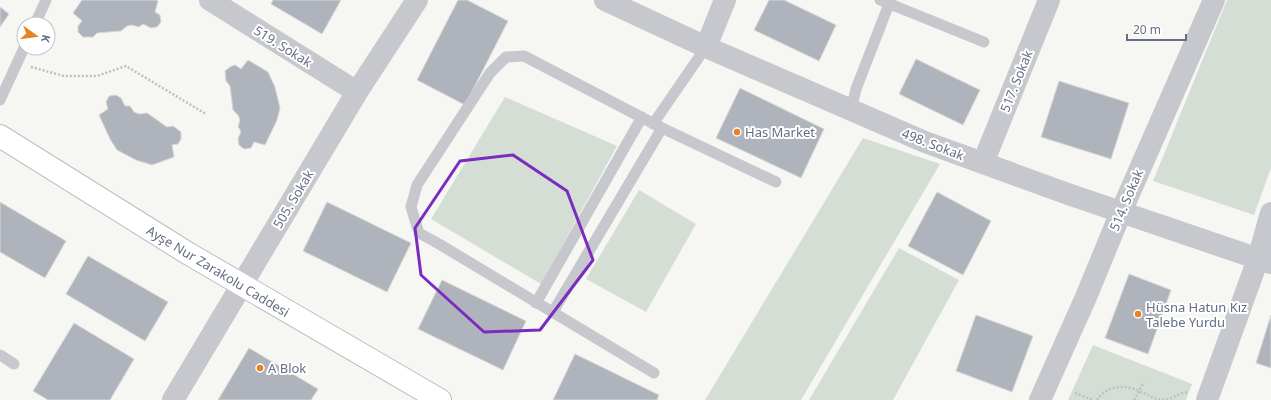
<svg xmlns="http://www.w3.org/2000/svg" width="1271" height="400" font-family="'Noto Sans',sans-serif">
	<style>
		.green { fill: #d5ded4 }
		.building { fill: #afb3bb; stroke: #d7d8d6 }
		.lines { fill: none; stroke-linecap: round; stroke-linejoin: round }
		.secondary-casing { stroke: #bbbdc3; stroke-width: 24 }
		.path { stroke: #bebfc2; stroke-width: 2.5; stroke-dasharray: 2 2; stroke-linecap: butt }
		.lane { stroke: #c7c8cd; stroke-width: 11 }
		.street { stroke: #c7c8cd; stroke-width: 22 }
		.secondary { stroke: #fff; stroke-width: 22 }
		.marked { fill: none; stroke: #7b2cbf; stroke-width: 3; stroke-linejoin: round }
		.poi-dot { fill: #e68323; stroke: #fff; stroke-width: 1.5 }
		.labels { text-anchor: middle; stroke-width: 4; stroke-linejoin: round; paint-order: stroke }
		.street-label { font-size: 13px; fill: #656e85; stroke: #fff }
		.poi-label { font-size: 13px; fill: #656e85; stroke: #fff; text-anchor: start }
	</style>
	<rect width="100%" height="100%" fill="#f6f6f3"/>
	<path class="green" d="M1227 0H1271V168L1254 215 1153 181Z
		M505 97 617 146 541 284 431 219Z
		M863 138 940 164 801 400H705Z
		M639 190 696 224 646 312 586 279Z
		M899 248 959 280 893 400H809Z
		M1093 345 1192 384 1186 400H1068Z"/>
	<path class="building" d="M82 0H156L158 1 155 12 160 15 161 22 157 27 151 28 143 24 139 27 132 25 127 26 121 31 97 33 93 37H83L78 32V26L82 21 73 13Z
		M273 0H341L322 34 271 4Z
		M458 0H467L508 21 465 105 417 80Z
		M769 0H784L836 25 819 61 754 30Z
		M0 7 9 14 0 27Z
		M916 59 980 90 963 125 899 94Z
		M248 60 268 72 275 87 280 108 277 120 265 145 254 142 251 148 244 149 239 145 238 139 241 131 238 127 240 120 238 115 233 110 230 86 226 81 225 71 230 67 235 65 241 69Z
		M1059 81 1129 103 1111 159 1041 137Z
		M740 88 824 129 801 178 716 138Z
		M116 95 121 98 125 106H130L134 112 139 114 147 113 167 127 173 126 181 132V139L178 144 172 145 174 157 152 165 136 160 117 150 110 139 99 115 108 109 106 102 109 96Z
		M937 192 991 221 963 275 908 246Z
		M0 202 66 241 45 278 0 252Z
		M327 202 411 243 387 292 303 251Z
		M88 256 168 302 145 341 66 294Z
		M1129 274 1171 290 1148 354 1105 338Z
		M442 280 526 321 503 370 418 329Z
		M976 315 1033 336 1012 392 956 371Z
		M1271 315V368L1256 363Z
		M74 323 134 359 110 400H48L33 391Z
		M249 348 318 389 311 400H218Z
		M575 354 659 395 657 400H553Z"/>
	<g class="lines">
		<g class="secondary-casing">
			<path id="secondary" d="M0 136 189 254 440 400"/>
		</g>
		<path class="path" d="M31 67 64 76H97L126 66 206 114
			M1075 393 1093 400
			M1097 400C1107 385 1126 384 1141 392 1149 395 1155 400 1164 400 1172 399 1180 393 1188 392
			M1134 400 1144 382"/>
		<path class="lane" d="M880 0 984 42
			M35 24 46 0
			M0 100 24 48
			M851 110 856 89 889 4
			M653 124 706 47
			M536 303 642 117
			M553 312 662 128
			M0 355 14 364
			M654 373 439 244 419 233 411 207 417 185 490 73 506 57 524 56 662 128 776 182"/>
		<path class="street" d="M210 0 357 92
			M605 0 706 47 925 142 1068 194 1271 263
			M706 47 725 0
			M983 163 1049 0
			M173 400 357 92 417 0
			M1040 400 1086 297 1121 212 1214 0
			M1207 400 1258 259 1271 213"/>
		<use href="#secondary" class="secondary"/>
	</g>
	<path class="marked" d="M513 155 567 191 593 260 540 330 484 332 421 275 415 228 460 161Z"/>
	<g class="poi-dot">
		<circle cx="737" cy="132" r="4"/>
		<circle cx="1138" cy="314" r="4"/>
		<circle cx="260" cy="368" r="4"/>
	</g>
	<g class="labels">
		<g class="street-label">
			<text transform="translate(283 46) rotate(32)" y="5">519. Sokak</text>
			<text transform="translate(1016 81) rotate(-68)" y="5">517. Sokak</text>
			<text transform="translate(933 144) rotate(21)" y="5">498. Sokak</text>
			<text transform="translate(293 199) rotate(-59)" y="5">505. Sokak</text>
			<text transform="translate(1126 200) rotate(-67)" y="5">514. Sokak</text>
			<text transform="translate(218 271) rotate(31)" y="5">Ayşe Nur Zarakolu Caddesi</text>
		</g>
		<g class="poi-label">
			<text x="745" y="137">Has Market</text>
			<text x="1146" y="312">Hüsna Hatun Kız<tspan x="1146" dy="15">Talebe Yurdu</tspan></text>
			<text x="268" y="373">A Blok</text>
		</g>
	</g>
	<g transform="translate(36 36) rotate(104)"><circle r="19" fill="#ffffff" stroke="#c1c5ce"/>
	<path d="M0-3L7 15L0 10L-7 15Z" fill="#e68323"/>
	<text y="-6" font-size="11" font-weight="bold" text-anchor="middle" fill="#656e85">K</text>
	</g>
	<path d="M1127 34v6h59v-6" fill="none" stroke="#656e85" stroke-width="2"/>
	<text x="1133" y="34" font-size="12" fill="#656e85" stroke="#ffffff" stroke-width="3" paint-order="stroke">20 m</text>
</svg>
